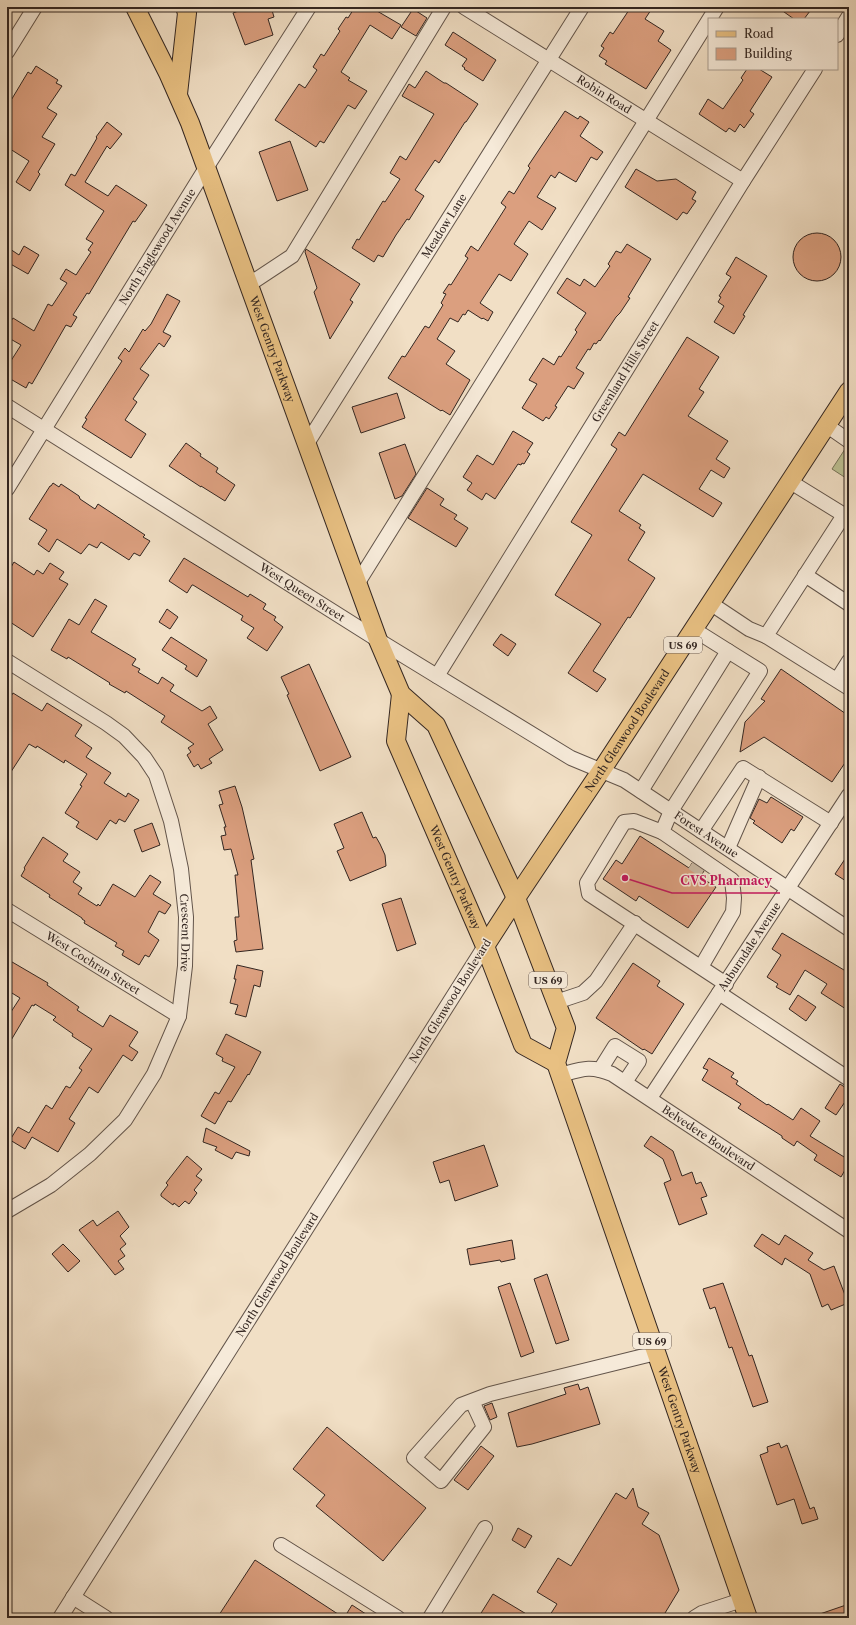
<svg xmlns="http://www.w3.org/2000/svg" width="856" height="1625" font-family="'Libre Caslon Text',serif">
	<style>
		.green { fill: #bcc193; stroke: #78745a }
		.building { fill: #db9f7f; stroke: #332621 }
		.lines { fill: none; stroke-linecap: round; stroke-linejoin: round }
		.minor-tunnel { stroke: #cbbaa4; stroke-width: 14; stroke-dasharray: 14 7; stroke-linecap: butt }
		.minor-casing { stroke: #62544a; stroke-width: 16 }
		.major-casing { stroke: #332621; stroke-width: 20 }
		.minor { stroke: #f6ead9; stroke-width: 14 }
		.major { stroke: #e8c082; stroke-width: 18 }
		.labels { text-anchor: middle; stroke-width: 3; stroke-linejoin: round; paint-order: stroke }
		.shield { fill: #f6ead9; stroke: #6e6158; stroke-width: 1 }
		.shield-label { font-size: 10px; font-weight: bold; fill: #332621 }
		.street-label { font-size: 11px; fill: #332621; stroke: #f6ead9 }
		.leader { fill: none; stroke: #c2185b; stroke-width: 1.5 }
		.callout-dot { fill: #c2185b; stroke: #f6ead9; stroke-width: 1.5 }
		.callout-label { font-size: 12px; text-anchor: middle; font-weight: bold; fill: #c2185b; stroke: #f6ead9; stroke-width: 3; stroke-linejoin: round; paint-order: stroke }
	</style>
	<rect width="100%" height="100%" fill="#f1dfc5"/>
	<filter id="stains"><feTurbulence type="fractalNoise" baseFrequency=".005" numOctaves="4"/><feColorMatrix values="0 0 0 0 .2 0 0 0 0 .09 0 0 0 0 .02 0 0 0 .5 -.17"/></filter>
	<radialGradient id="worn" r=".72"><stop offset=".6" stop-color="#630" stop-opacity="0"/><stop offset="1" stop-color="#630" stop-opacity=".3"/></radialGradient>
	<path class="green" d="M849 443V480L832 469Z"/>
	<path class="building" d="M249 7H271L274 17 268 19 273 35 245 45 233 13Z
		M355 7H379L377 11 401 25 392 39 370 25 341 72 350 78 348 80 367 91 355 109 348 105 324 143 320 141 316 147 275 120 299 84 305 88 317 70 313 67 321 54 324 56 340 31 338 29 346 17 348 18Z
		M631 7H653L645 19 664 31 658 41 671 50 646 89 605 64 607 61 599 56 604 48 601 46 610 32 613 34Z
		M777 7H813L804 19H794Z
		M413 9 427 18 416 36 401 27Z
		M453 32 496 60 483 81 464 69 465 68 462 66 467 59 445 45Z
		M36 66 58 80 56 83 62 86 47 108 57 114 42 137 55 144 38 172 40 174 30 191 16 182 29 161 7 147V107L28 72 31 74Z
		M747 69H759L772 77 750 111 754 114 744 128 740 124 735 132 729 128 726 132 699 114 708 99 723 109 743 80 741 78Z
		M426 71 444 83H446L478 104 466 122H465L439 163 435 160 415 190 424 196 409 220 407 219 396 235 383 257 378 255 374 262 352 248 357 239 359 240 383 201 385 202 400 179 390 173 400 156 406 160 434 114 402 96 409 84 415 88Z
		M565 111 578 119 580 116 589 122 580 136 603 152 597 160 591 157 576 182 559 172 555 178 551 175 537 197 556 208 542 230 529 221 514 244 528 254 511 281 499 274 480 303 493 312 488 321 483 318 482 319 468 310 465 315 463 314 458 322 450 318 437 339 455 351 446 364 470 380 450 415 442 410 441 411 388 378 402 356 405 357 425 326 429 328 443 305 441 303 446 294 443 293 449 284 451 285 468 258 465 256 471 246 478 251 506 207 501 203 509 191 514 194 530 168 528 166 540 148Z
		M107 122 122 134 110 149 107 146 85 182 108 196 116 185 147 205 135 222 133 221 89 294 87 293 73 315 77 317 71 327 66 325 32 384 29 382 26 388 7 377V367L21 345 7 337V328L13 318 34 331 48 304 52 306 67 283 60 279 66 269 76 275 91 252 88 250 93 243 86 239 104 211 65 185 71 174 75 176 97 138 96 137Z
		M290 141 308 190 277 201 259 152Z
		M636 169 657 181 676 179 696 192 692 199 696 201 687 214 683 212 677 220 625 187Z
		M793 257a24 24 0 1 1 48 0a24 24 0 1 1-48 0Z
		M627 244 651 259 628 297 630 298 620 313 616 317 600 341 599 340 596 344 594 343 590 350 588 349 576 368 584 373 574 389 568 386 555 406 557 407 549 419 546 417 543 421 522 408 537 384 529 380 543 358 554 365 559 356 561 357 577 332 575 330 586 313 557 293 567 278 580 286 584 279 595 287 610 266 608 264 616 251 621 253Z
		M24 246 39 255 28 274 7 262V247L19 255Z
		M306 249 360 284 350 300 353 302 330 339 314 292 317 288 305 252Z
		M736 257 767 276 743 315 745 316 734 334 714 322 724 306 718 302 721 297 719 296 731 277 726 274Z
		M167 294 180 301 163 332 171 336 164 347 159 343 140 369 149 375 133 399 137 402 125 420 146 434 131 458 82 427 87 419 85 418 122 361 118 358 125 348 129 352 143 329 145 331 151 324Z
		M687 337 719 357 699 389 704 392 688 416 728 441 716 459 730 468 724 478 711 470 699 489 722 503 713 517 643 474 619 511 641 525 639 528 645 532 628 560 655 578 630 618 628 617 593 671 606 679 597 692 568 673 601 624 555 595 592 535 571 522 617 449 611 445 619 432 625 436Z
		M397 393 405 418 361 433 352 407Z
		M513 431 533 443 527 452 530 454 524 464 522 463 521 465 518 464 495 499 486 493 482 500 467 490 472 483 463 477 477 455 493 465Z
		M186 443 201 454 200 456 218 468 216 472 235 485 225 501 201 486V487L169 466Z
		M405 444 416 474 402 496 395 499 379 453Z
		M53 483 59 487 61 484 79 496 80 499 95 509 98 504 145 535 143 537 150 541 140 556 134 553 129 560 101 542 97 548 89 544 81 554 57 539 49 552 38 544 47 530 29 519 50 486H51Z
		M427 488 444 499 440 505 457 515 454 519 468 528 456 547 408 518Z
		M184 558 248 597 250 594 266 604 263 609 276 617 274 620 283 627 267 651 247 638 254 628 241 620 243 616 193 585H192L187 593 169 581Z
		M14 562 34 575 37 570 43 574 50 563 64 572 59 579 68 584 33 637 7 620V574Z
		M95 599 107 606 91 632 136 659 132 665 140 669 138 672 158 684 162 677 174 685 170 691 202 711 210 706 217 718 208 724 223 750 209 759 212 763 201 769 198 764 194 767 187 755 191 752 188 748 194 744 161 722 165 716 126 691 125 693 109 684 110 683 68 657 67 659 51 650 69 619 79 625Z
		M167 609 178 617 170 629 159 622Z
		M501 634 516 644 508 656 493 645Z
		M171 637 207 660 197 677 185 669 187 666 162 650Z
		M309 664 351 757 320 771 287 695 289 694 281 677Z
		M781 669 849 716V757L832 782 764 737 740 752 745 722 765 701 761 699Z
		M13 693 42 711 47 703 82 725 75 736 92 748 86 757 111 773 104 783 126 797 128 793 139 800 125 822 119 819 116 824 110 820 97 840 76 827 79 822 65 813 82 786 80 785 87 774 65 760 64 763 37 746 36 748 29 744 7 778V703Z
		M235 786 242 807 254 859 251 860 263 949 236 952 234 941 237 940 235 917H239L235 875H238L231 849 224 850 221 836 226 835 224 827H226L219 805 223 804 219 791Z
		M771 797 803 817 794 831 791 829 782 843 753 823 755 821 750 818 759 799 767 803Z
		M362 812 373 838 376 837 380 844 385 855 386 866 350 881 337 851 344 848 334 824Z
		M152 823 160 845 142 852 134 830Z
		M640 836 689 868 692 863 704 871 700 877 716 887 688 928 639 896 636 901 603 879 616 860 622 864Z
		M43 837 68 854 63 861 80 872 73 882 82 888 78 894 97 906 98 904 100 906 113 884 135 897 150 875 161 882 153 894 171 905 165 914 159 911 148 932 159 940 149 957 145 955 139 965 122 955 124 951 115 946 117 943 84 923 85 921 82 919V918L49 897 50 895 21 876 25 869 24 868Z
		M849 853V883L835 874Z
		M401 898 416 944 397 951 382 904Z
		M782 933 849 973V1011L821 993 827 984 805 970 790 995 776 987 778 984 767 977 781 955 772 949Z
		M7 959 48 983 47 985 79 1007 77 1010 103 1027 110 1015 138 1032 129 1046 138 1052 132 1061 123 1055 98 1093 89 1087 69 1119 75 1123 58 1152 32 1137 25 1149 10 1140 18 1127 29 1133 46 1105 52 1109 66 1086 70 1088 82 1070 79 1068 92 1049 72 1036 73 1034 53 1020 56 1017 35 1004 34 1006 32 1005 7 1047V1018L20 998 7 990Z
		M633 963 660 981 657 986 684 1004 652 1054 644 1049 643 1050 596 1018Z
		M237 965 263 971 260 987 254 985 246 1017 235 1014 238 1005 230 1003 236 979H234Z
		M798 995 816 1007 806 1021 789 1009Z
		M226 1034 261 1052 249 1075 248 1074 231 1102 228 1101 215 1124 201 1116 215 1092 219 1094 235 1067 222 1061 223 1058 216 1054Z
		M709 1058 734 1073 731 1077 738 1081 736 1084 767 1105 768 1104 793 1120 801 1108 820 1121 810 1136 849 1160V1163L841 1177 814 1160 817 1155 797 1141 794 1146 782 1138V1136L738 1108 741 1104 702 1080 708 1070 703 1068Z
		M840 1084 849 1090V1096L836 1115 825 1108Z
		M206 1128 250 1151 249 1156 236 1152 232 1159 215 1150 217 1147 203 1142Z
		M651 1136 673 1151 682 1176 692 1172 696 1184 701 1182 707 1196 701 1198 707 1214 679 1225 664 1183 671 1180 663 1159 644 1146Z
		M484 1145 498 1186 455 1201 449 1180 440 1183 433 1162Z
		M187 1156 202 1169 196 1176 202 1180 194 1190 197 1193 189 1204 185 1201 179 1207 174 1203 173 1205 161 1196V1194L168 1185 166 1183Z
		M118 1211 129 1227 120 1236 126 1244 120 1249 125 1256 118 1261 124 1269 115 1275 79 1230 93 1220 97 1226Z
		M762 1234 779 1245 785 1235 813 1253 808 1260 824 1270 834 1266 848 1303 831 1310 828 1304 822 1307 810 1274 785 1258 782 1265 754 1246Z
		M512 1240 515 1259 501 1262 500 1260 470 1265 467 1249Z
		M63 1244 80 1261 68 1272 52 1254Z
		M547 1274 569 1340 556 1344 534 1279Z
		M510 1283 534 1352 521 1357 498 1287Z
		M723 1283 749 1356 752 1355 768 1402 753 1407 732 1347 729 1348 715 1307 710 1309 703 1289Z
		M578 1384 580 1390 588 1387 600 1424 532 1444 517 1447 508 1413 566 1394 564 1388Z
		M492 1403 497 1417 490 1420 484 1406Z
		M327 1427 426 1508 383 1561 316 1506 325 1495 293 1469Z
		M779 1443 781 1448 787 1445 810 1509 814 1507 818 1519 802 1524 794 1499 777 1505 760 1455 768 1452 767 1447Z
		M481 1446 494 1456 468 1490 454 1480Z
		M633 1488 638 1507 649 1513 642 1524 659 1535 679 1590 662 1618H548L557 1604 537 1592 558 1558 571 1566 616 1493 626 1499Z
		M518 1528 532 1536 525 1548 512 1540Z
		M255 1560 344 1618 352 1605 372 1618H217Z
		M493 1594 533 1618H478Z
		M849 1604V1618H814V1616Z"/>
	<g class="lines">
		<path class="minor-tunnel" d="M692 863 704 871"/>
		<g class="minor-casing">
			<g id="minor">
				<path id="s1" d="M464 7 743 181"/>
				<path d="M837 35 849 16"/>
				<path d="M7 52 35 7"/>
				<path d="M248 285 292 256 444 7"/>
				<path id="s2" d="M7 406 378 640 571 758 624 780 849 929"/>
				<path d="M826 425 849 441"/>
				<path id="s3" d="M306 445 582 7"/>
				<path d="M789 481 849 518"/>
				<path id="s4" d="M7 489 206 168 309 7"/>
				<path d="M844 515 766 636 849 688"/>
				<path d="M805 575 849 604"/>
				<path d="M357 584 717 7"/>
				<path d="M710 603 749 629 766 636"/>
				<path d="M693 629 728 651"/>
				<path id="s5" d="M7 661 106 723 124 736 144 757 156 775 171 821 181 869 186 917 185 966 179 1016 154 1074 125 1120 90 1154 51 1185 7 1211"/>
				<path id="s6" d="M437 676 743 181 815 69"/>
				<path d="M837 680 849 661"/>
				<path d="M641 791 728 651 760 671 671 811 662 832 634 821 624 822 587 883 589 894 726 984"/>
				<path d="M701 831 743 768 831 823"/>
				<path d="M662 832 732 880 734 898 733 912 701 967"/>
				<path d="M728 848 759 777"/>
				<path id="s7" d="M7 910 179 1016"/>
				<path d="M719 993 849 1079"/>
				<path d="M556 1002 583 993 596 981 635 923"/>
				<path d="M600 1070 615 1046 639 1061 625 1082"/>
				<path id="s8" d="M560 1075C582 1069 590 1065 612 1074L849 1231"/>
				<path id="s9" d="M650 1098 849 795"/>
				<path d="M472 1401 484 1427 441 1481 414 1458 461 1405 490 1394 656 1353"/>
				<path d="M281 1545 398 1618"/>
				<path d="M73 1597 106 1618"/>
				<path id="s10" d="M60 1618 485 946"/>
				<path d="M430 1618 485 1528"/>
				<path d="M694 1618 702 1613 742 1600"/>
			</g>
		</g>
		<g class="major-casing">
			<g id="major">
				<path id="s11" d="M135 7 168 73 190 123 378 640 401 694 436 725 516 898 566 1028 556 1063 748 1618"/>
				<path d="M178 94 187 13 185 7"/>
				<path id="s12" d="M401 694 396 741 485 946 523 1045 556 1063"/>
				<path id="s13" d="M485 946 516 898 601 771 849 391"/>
			</g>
		</g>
		<use href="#minor" class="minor"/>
		<use href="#major" class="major"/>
	</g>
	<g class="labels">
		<g class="shield">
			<rect x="664" y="637" width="38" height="16" rx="3"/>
			<rect x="529" y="972" width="38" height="16" rx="3"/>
			<rect x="633" y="1333" width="38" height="16" rx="3"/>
		</g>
		<g class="shield-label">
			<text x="683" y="649">US 69</text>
			<text x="548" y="984">US 69</text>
			<text x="652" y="1345">US 69</text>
		</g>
		<g class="street-label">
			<text dy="4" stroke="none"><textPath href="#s1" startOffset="165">Robin Road</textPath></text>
			<text dy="4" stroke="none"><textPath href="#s3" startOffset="259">Meadow Lane</textPath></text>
			<text dy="4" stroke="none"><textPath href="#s4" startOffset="285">North Englewood Avenue</textPath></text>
			<text dy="4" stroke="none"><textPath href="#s11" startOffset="369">West Gentry Parkway</textPath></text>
			<text dy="4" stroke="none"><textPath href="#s6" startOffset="358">Greenland Hills Street</textPath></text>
			<text dy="4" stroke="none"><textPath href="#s2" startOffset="349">West Queen Street</textPath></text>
			<text dy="4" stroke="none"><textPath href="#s13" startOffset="258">North Glenwood Boulevard</textPath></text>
			<text dy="4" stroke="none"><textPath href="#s2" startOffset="821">Forest Avenue</textPath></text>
			<text dy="4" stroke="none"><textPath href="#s12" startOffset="196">West Gentry Parkway</textPath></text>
			<text dy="4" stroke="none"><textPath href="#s5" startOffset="351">Crescent Drive</textPath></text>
			<text dy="4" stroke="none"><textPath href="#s9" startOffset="181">Auburndale Avenue</textPath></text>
			<text dy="4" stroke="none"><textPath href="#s7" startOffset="101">West Cochran Street</textPath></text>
			<text transform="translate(450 1001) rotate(-58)" y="4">North Glenwood Boulevard</text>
			<text dy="4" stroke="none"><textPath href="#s8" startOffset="169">Belvedere Boulevard</textPath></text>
			<text dy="4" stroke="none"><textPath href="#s10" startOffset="406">North Glenwood Boulevard</textPath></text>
			<text dy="4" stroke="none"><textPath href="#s11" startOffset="1528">West Gentry Parkway</textPath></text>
		</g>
	</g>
	<path class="leader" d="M625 878L672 893H780"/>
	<circle class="callout-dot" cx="625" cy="878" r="4"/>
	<g class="callout-label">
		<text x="726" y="885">CVS Pharmacy</text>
	</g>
	<rect width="856" height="1625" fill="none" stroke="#f1dfc5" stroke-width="24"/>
	<rect x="8" y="8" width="840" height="1609" fill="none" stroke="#332621" stroke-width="2"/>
	<rect x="12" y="12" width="832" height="1601" fill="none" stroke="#332621"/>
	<rect x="708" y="18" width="130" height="52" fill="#f6ead9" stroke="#a89c8f"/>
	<rect x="716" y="31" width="20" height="6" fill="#e8c082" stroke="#a89c8f"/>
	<text x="744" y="38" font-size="12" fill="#332621">Road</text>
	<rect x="716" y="48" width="20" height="12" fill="#db9f7f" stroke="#a89c8f"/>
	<text x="744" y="58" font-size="12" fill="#332621">Building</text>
	<rect width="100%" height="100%" filter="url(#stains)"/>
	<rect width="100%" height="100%" fill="url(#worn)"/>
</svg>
